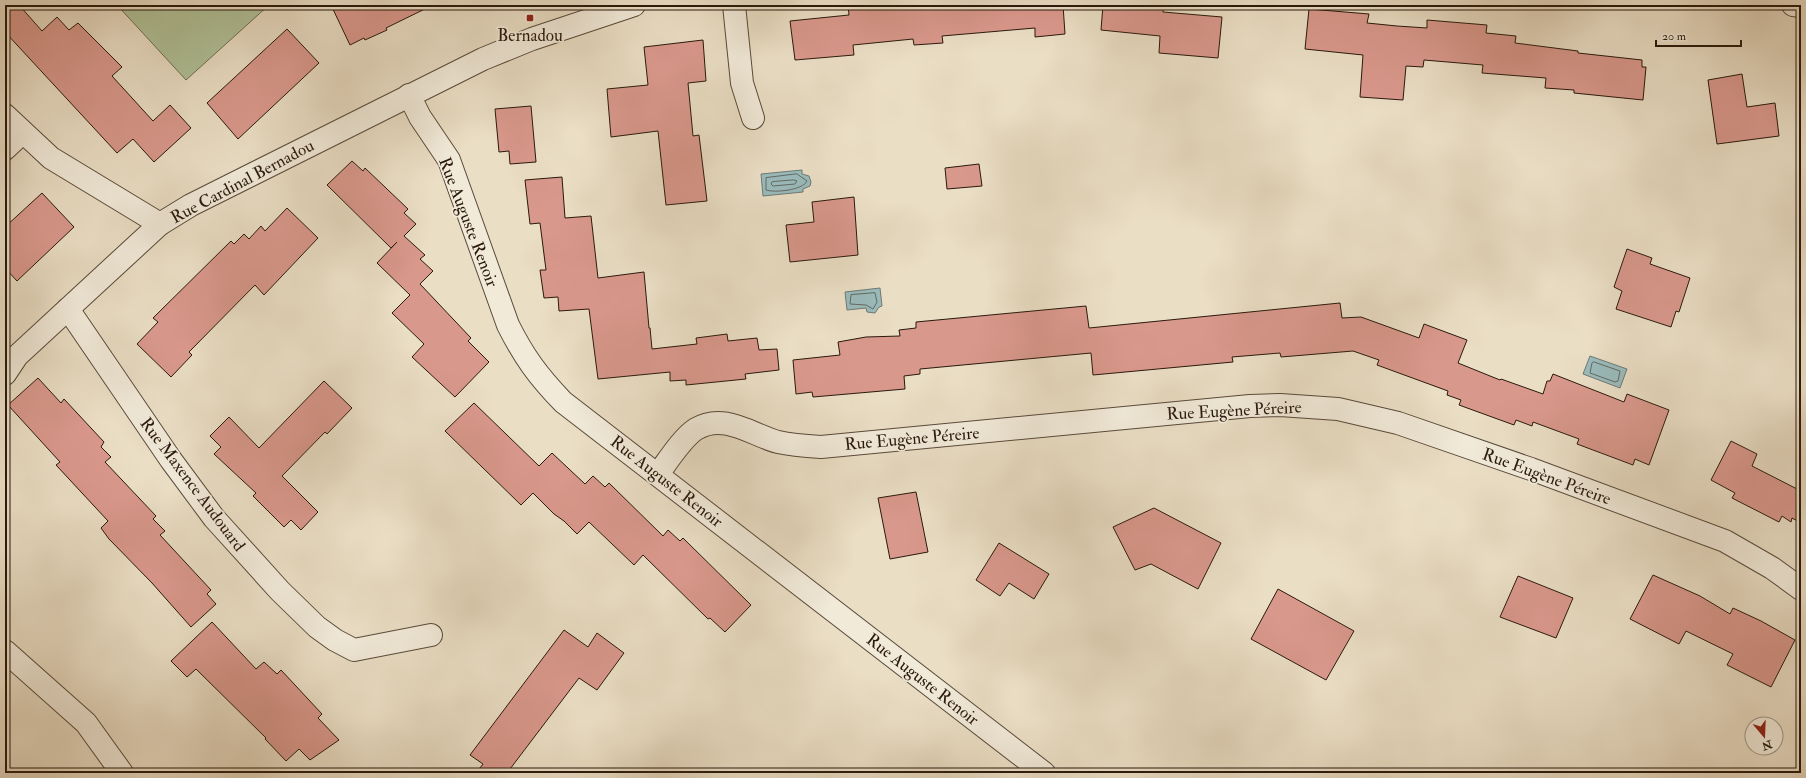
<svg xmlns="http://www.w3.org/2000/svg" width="1806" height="778" font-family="'IM FELL Double Pica',serif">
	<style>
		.green { fill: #b1c299; stroke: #6d6e52 }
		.water { fill: #9abbbc; stroke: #6d7a76 }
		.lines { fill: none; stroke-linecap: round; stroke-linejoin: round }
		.shore { stroke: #626a64; stroke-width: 1 }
		.building { fill: #d9988c; stroke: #29190c }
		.minor-casing { stroke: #594a3a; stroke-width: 24 }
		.tertiary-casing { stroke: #594a3a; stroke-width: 24 }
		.minor { stroke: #f1ead9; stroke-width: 22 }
		.tertiary { stroke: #f1ead9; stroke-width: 22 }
		.poi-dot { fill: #8f2418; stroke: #f1ead9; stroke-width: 1.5 }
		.labels { text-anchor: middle; stroke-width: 3.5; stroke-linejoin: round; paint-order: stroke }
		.poi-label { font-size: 17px; fill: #29190c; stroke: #f1ead9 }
		.street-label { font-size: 17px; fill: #29190c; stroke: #f1ead9 }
	</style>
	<rect width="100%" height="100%" fill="#eadec5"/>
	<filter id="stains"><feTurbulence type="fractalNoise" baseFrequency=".005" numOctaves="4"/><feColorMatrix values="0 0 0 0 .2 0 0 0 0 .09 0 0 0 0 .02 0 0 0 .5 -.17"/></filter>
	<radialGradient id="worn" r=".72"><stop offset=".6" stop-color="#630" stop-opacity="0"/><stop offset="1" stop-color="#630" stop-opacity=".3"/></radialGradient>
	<path class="green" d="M117 5H269L186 80Z"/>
	<path class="water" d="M802 170V174L809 176 811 182 810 186 803 189V192L763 196 761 174Z
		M880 288 882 306 879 307 875 313 867 312 866 308 847 310 845 292Z
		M1590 356 1627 369 1620 388 1583 374Z"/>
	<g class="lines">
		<path class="shore" d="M797 174 807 181C803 190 775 193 766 190V178Z
			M794 180 797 181 795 184 773 186 771 184 772 182Z
			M875 293 877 302 873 309 866 305 850 304 851 295Z
			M1594 362 1620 371 1618 381 1615 382 1590 373 1592 363Z"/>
	</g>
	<path class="building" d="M5 5H19L42 31 57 17 69 30 78 23 122 67 112 76 153 121 170 105 191 128 154 162 133 139 117 153 5 32Z
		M331 5H433L386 28 387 30 365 40 364 38 350 45Z
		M848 5H1063L1065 34 1035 37V28L942 36 943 43 914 45 913 39 853 45 854 55 795 60 790 21 849 15Z
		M1103 5H1163V12L1222 17 1218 58 1159 53 1160 36 1101 30Z
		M1309 9 1369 14 1367 23 1397 26 1427 28V20L1487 25 1486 33 1516 36 1515 43 1578 51V53L1642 60V67H1646L1643 100 1574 93V90L1545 88 1546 78 1482 73 1483 65 1424 60 1423 67 1406 66 1403 100 1360 97 1363 55 1305 49Z
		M287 29 319 63 238 139 207 103Z
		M703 40 706 81 688 83 693 136 699 135 707 201 666 205 658 131 611 137 607 89 648 85 644 47Z
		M1742 74 1747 107 1775 103 1779 136 1717 144 1708 80Z
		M531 106 536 162 510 164 509 151 499 152 495 109Z
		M352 161 363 171 365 168 408 209 404 213 416 224 404 236 425 255 420 259 433 271 420 284 471 338 468 341 489 362 455 397 412 357 424 344 392 313 410 295 377 263 397 242 391 248 327 185Z
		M979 164 982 186 947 189 945 168Z
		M562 177 565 218 591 216 598 278 644 272 649 328H650L652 349 697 344 696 338 727 334 728 341 757 338 759 350 777 349 779 370 745 374 746 379 686 385V380L670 381V372L598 379 589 309 559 311 558 297 544 298 540 270H546L540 223 530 224 525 180Z
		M42 193 74 227 17 281 5 268V227Z
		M854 197 858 255 790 262 786 225 814 222 812 202Z
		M287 208 318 238 264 295 255 285 189 352 192 355 171 377 137 344 158 322 153 318 231 241 234 244 244 234 249 239 261 226 265 231Z
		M1627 249 1652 258 1650 264 1690 278 1679 312 1676 311 1671 327 1616 309 1622 291 1614 287Z
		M1340 303 1342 318 1361 317 1419 338 1424 324 1467 340 1458 363 1500 380 1501 379 1543 394 1547 381H1550L1553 374 1624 402 1627 394 1669 410 1649 465 1635 459 1633 465 1577 444 1579 439 1533 422 1532 426 1516 420 1514 425 1459 405 1461 400 1447 395 1448 391 1377 365 1379 360 1353 351 1281 357 1280 353 1232 357 1233 362 1093 375 1091 353 920 369V374L904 376 905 389 813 397 812 392 796 394 793 360 840 355 838 342 866 337 900 336 899 330 916 328V322L1086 306 1089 328Z
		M38 378 61 403 64 399 104 442 101 447 111 457 105 462 156 516 153 519 165 531 160 535 211 590 207 594 216 604 191 627 152 583 109 539 101 528 108 521 56 465 60 462 8 405Z
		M324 381 352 408 327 434 325 432 282 476 318 512 301 530 291 520 284 527 253 496 256 493 214 454 221 447 210 436 229 417 259 448Z
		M474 403 539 466 552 453 585 484 593 476 605 487 609 483 663 536 668 530 680 541 683 538 751 605 725 632 710 618 708 619 643 555 634 565 589 522 577 534 564 521 554 514 533 493 521 505 445 431Z
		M1731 441 1757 454 1752 466 1801 491V523L1792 518 1791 522 1782 516 1779 522 1732 498 1735 493 1711 480Z
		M916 492 928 552 890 559 878 498Z
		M1154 508 1221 543 1198 589 1151 564 1135 570 1113 527Z
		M999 543 1049 574 1034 599 1009 583 1000 596 976 580Z
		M1653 575 1700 596 1730 614 1733 608 1761 621 1795 640 1771 687 1727 665 1733 654 1686 631 1679 644 1630 619Z
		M1518 576 1573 598 1556 638 1500 617Z
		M1278 589 1354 631 1326 680 1251 639Z
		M212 622 256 669 264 662 277 674 281 670 322 714 318 718 339 740 310 760 299 749 286 761 265 739 266 738 196 669 187 677 171 661Z
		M564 630 588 647 597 633 624 653 597 690 579 678 507 773H476L483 764 470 755Z"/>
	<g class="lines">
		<g class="minor-casing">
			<path id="minor" d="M734 5 742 83 753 118
				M409 95 420 117 449 160 508 325C524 357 538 376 563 402L1044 773
				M5 115 51 158 160 224
				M5 149 22 133
				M68 309 171 460 214 518 280 591 317 627 335 640 354 650 431 635
				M658 474C668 461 682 438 696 429 724 412 752 435 778 442 792 445 806 446 821 447L1250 406 1280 405 1338 409 1398 423 1531 469 1725 541 1772 568 1801 589"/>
		</g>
		<g class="tertiary-casing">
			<path id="tertiary" d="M1793 5 1801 6
				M5 374 17 356 160 224 191 205 483 59 532 39 634 5
				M5 651 86 723 122 773"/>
		</g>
		<use href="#minor" class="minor"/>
		<use href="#tertiary" class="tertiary"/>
	</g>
	<rect class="poi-dot" x="526" y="14" width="8" height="8" rx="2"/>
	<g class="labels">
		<g class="poi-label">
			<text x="530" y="41">Bernadou</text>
		</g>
		<g class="street-label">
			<text transform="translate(242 181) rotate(-28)" y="6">Rue Cardinal Bernadou</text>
			<text transform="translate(469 222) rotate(69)" y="6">Rue Auguste Renoir</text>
			<text transform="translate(1234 410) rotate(-3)" y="6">Rue Eugène Péreire</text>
			<text transform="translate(912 438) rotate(-5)" y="6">Rue Eugène Péreire</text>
			<text transform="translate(1547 476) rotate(20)" y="6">Rue Eugène Péreire</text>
			<text transform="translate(667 481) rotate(38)" y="6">Rue Auguste Renoir</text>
			<text transform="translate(193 484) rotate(53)" y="6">Rue Maxence Audouard</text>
			<text transform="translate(923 679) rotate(38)" y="6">Rue Auguste Renoir</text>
		</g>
	</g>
	<rect width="1806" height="778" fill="none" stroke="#eadec5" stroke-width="20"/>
	<rect x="6" y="6" width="1794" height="766" fill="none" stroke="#29190c" stroke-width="2"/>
	<rect x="10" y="10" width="1786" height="758" fill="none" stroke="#29190c"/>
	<g transform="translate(1764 736) rotate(161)"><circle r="19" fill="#f1ead9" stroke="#a19687"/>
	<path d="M0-3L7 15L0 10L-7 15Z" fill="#8f2418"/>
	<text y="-6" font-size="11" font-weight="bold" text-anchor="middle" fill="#29190c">N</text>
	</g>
	<path d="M1656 40v6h85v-6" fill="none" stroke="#29190c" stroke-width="2"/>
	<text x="1662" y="40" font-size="12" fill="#29190c" stroke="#f1ead9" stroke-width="3" paint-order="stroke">20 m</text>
	<rect width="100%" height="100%" filter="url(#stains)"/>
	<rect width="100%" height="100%" fill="url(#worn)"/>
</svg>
